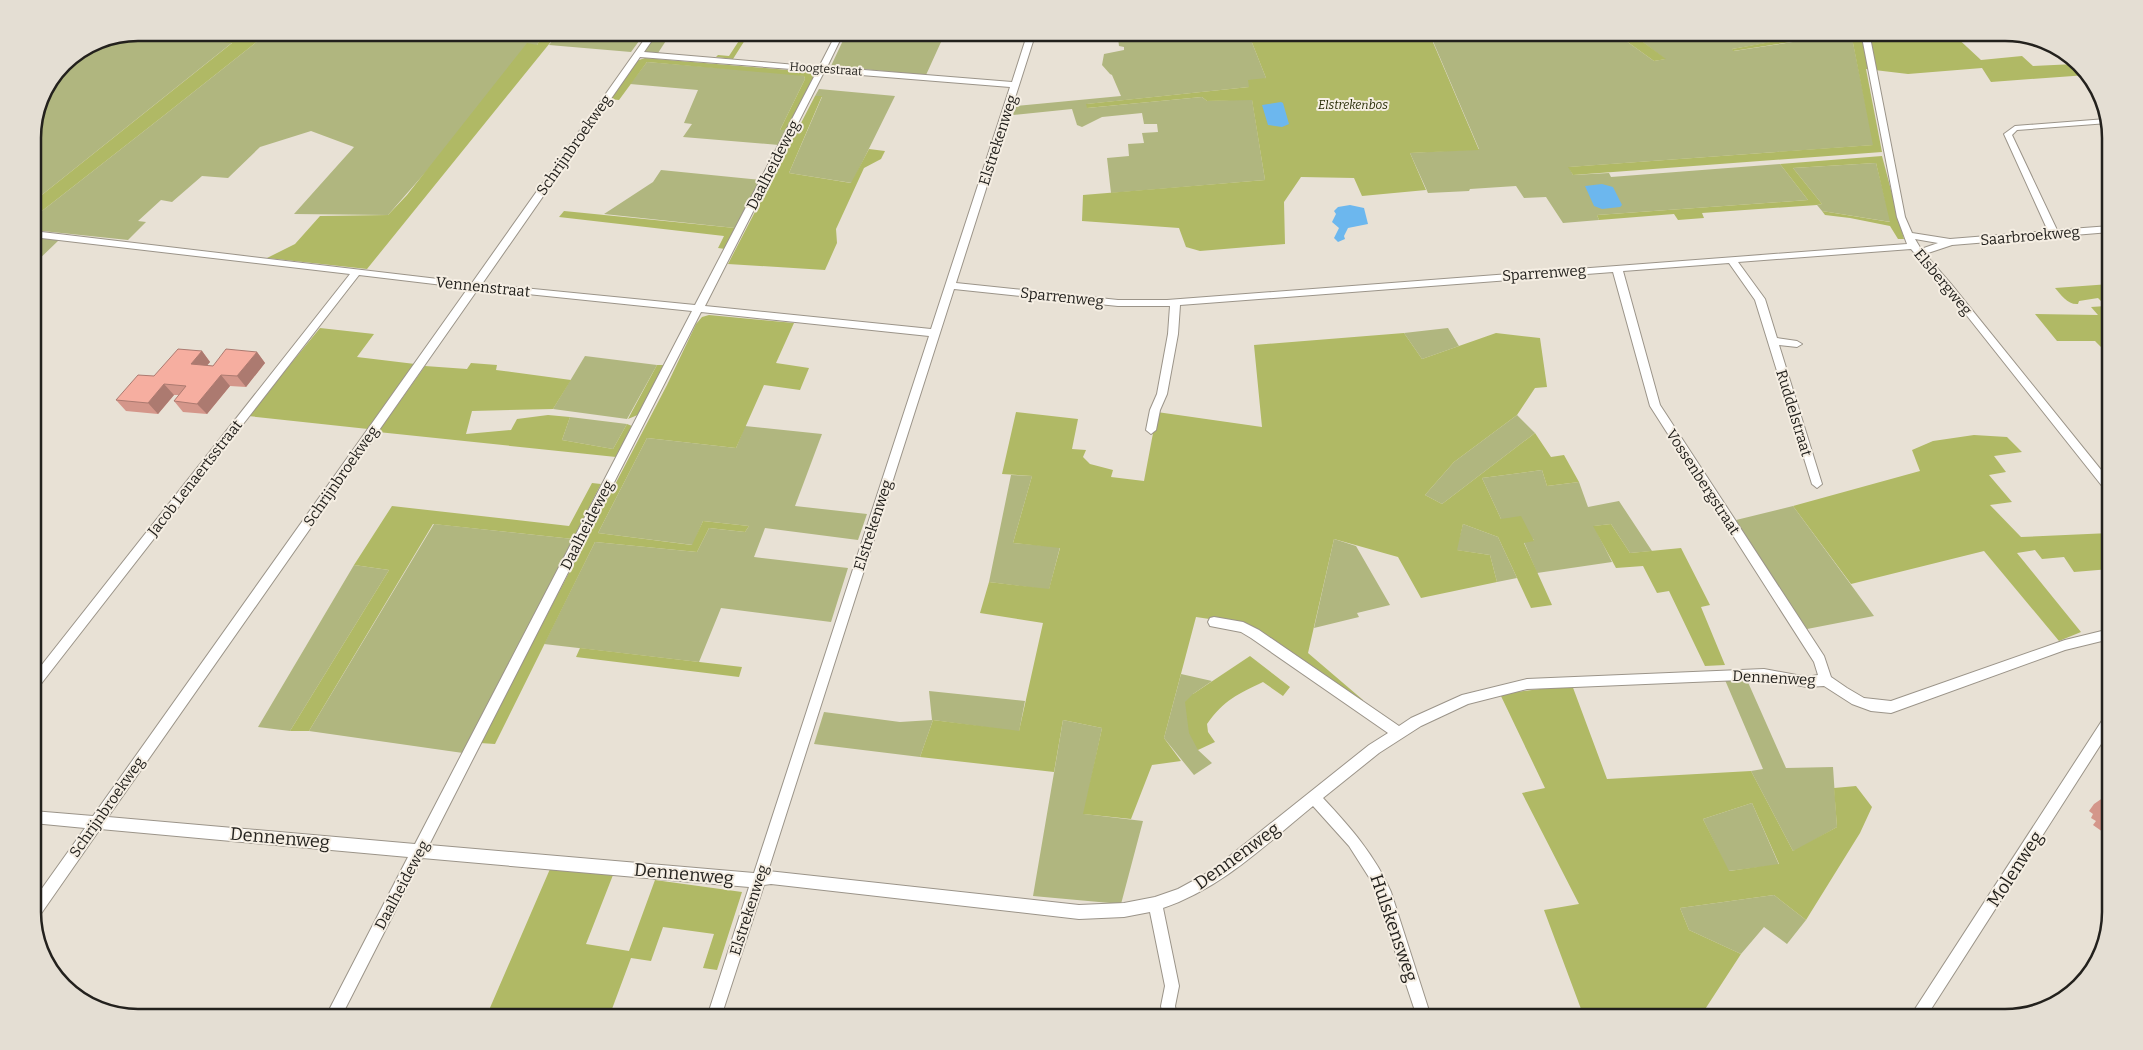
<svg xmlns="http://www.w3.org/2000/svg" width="2143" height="1050" font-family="Bitter,serif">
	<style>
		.green { fill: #b0b67f }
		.forest { fill: #b0b965; fill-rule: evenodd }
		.water { fill: #6cb7ee }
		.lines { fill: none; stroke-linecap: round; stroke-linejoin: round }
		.minor-casing { stroke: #9b9489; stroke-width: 2 }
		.minor { fill: #fff; fill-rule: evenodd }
		.wall { fill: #d4968a }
		.shaded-wall { fill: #ac7a70 }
		.building { fill: #f6aea0; stroke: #ac7a70 }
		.labels { text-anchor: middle; stroke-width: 4; stroke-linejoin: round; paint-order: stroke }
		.far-street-label { font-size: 12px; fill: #23211d; stroke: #f5eee3 }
		.far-park-label { font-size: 12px; font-style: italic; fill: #2a2e08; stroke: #f5eee3 }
		.street-label { font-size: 15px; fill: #23211d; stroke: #f5eee3 }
		.near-street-label { font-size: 18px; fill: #23211d; stroke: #f5eee3 }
		.rim { fill: none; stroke: #23211d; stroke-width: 2.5 }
	</style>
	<rect width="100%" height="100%" fill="#e8e1d5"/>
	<path class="green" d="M1429 32 1615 33 1654 61 1665 59 1631 33H1826L1732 49 1734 51 1851 33 1874 145 1569 167 1573 175 1609 173 1611 177 1780 164 1808 200 1597 215 1599 220 1563 223 1546 197 1524 198 1516 186 1470 189 1469 191 1428 193 1410 153 1479 149Z
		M138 33 233 42 33 202V131L41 97 64 63 98 40Z
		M268 33H544L537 45 388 215 294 214 354 147 311 131 260 147 228 178 202 176 172 202 161 200 138 221 146 222 128 240 33 230V218L162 117Z
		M558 33V32L645 33 631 52 549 45Z
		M649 33H671L658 53 644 52 654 37H647Z
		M1100 33H1244L1251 40 1266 78 1249 87 1087 104V108L1202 97 1207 101 1252 99 1265 180 1111 193 1107 158 1129 156 1128 144 1144 143 1142 133 1158 132 1157 124H1144L1142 113 1102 117 1082 127 1077 125 1072 109 1013 115 1016 106 1121 96 1112 75 1110 74 1102 65 1104 54 1124 50V47L1119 46 1118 38 1098 40Z
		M846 34 941 42 926 75 831 66Z
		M647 62 796 74 804 76 805 79 780 130H787L779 145 683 137 692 124 684 123 698 90 630 84Z
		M819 89 895 96 852 183 789 173 822 97 815 96Z
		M1876 163 1891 222 1822 211 1817 205 1822 204 1793 168Z
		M661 170 761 180 735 228 604 214 653 182Z
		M33 237 59 240 33 265Z
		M1448 328 1459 346 1422 359 1404 333Z
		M585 356 657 365 627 419 553 409Z
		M1517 415 1535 433 1442 504 1425 495 1454 462Z
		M570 417 627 424 613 449 562 440Z
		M745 426 822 434 795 506 867 514 858 540 765 528 754 557 848 568 831 622 721 608 699 662 544 644 595 542 697 552 709 528 745 532 749 526 703 521 693 545 598 533 647 438 736 448Z
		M1542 470 1547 486 1579 482 1588 507 1619 501 1652 551 1630 553 1611 524 1594 526 1612 562 1537 573 1524 542 1534 540 1501 519 1482 478Z
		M1011 475 1032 476 1013 543 1060 547 1049 590 989 582Z
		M1793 506 1874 616 1807 629 1732 521Z
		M434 524 573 539 463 753 309 731Z
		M1463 524 1498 537 1517 578 1497 582 1490 555 1456 550Z
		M1334 539 1356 546 1390 605 1357 613 1359 617 1314 628Z
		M354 565 389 570 290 731 258 727Z
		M1181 674 1212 681 1193 694 1198 750 1212 763 1194 775 1164 738Z
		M1725 680H1747L1786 768 1833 767 1837 827 1797 850 1793 851 1751 771 1763 769Z
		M929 691 1025 701 1019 732 933 720 920 757 814 744 824 712 900 722 932 720Z
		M1063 720 1102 728 1084 814 1143 821 1121 904 1033 896Z
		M1752 803 1779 865 1728 871 1703 819Z
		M1774 895 1806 920 1787 944 1764 927 1741 954 1689 930 1680 908Z"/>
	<path class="forest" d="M544 32 558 33 367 269 267 258 295 244 320 216 388 215 407 195 527 43 537 45Z
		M1826 32 1850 33 1733 51 1732 49Z
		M195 33 240 38 247 33H268L162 117 33 218V202L232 43 146 33Z
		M744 33H767L761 41 745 40 733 59 716 57 718 55 729 56Z
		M1244 33H1429L1479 150 1410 153 1426 190 1362 196 1354 178 1301 177 1284 202 1285 244 1200 251 1186 247 1179 228 1082 221 1083 195 1265 180 1252 100 1207 101 1202 97 1087 108 1086 104 1249 87 1248 80 1266 78 1251 40Z
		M1615 33H1631L1666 59 1654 61Z
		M1851 33H1965L1953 34 1981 60 2022 56 2033 66 2075 64 2087 75 1991 82 1982 68 1908 74 1866 69 1882 152 1573 175 1568 167 1873 145Z
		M645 58 812 72 816 73 787 130H780L805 79 804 76 647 62 619 100 610 99 636 61Z
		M815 96H822L789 173 851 183 869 149 885 151 881 159 864 168 836 229 837 243 825 270 728 264Z
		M1882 156 1904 239H1898L1890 226 1850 218 1825 215 1822 211 1890 222 1876 163 1793 168 1822 204 1817 205 1702 213 1704 218 1678 220 1674 214 1599 220 1597 215 1808 200 1780 164Z
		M564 211 735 228 725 249 718 248 724 236 559 217Z
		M2110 284V294L2104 295 2110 302V356L2095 341H2057L2035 314 2098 315 2091 307 2106 306 2098 298 2079 301 2078 304C2068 305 2061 295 2055 288Z
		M709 315 794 323 776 363 809 368 800 390 764 385 736 448 647 438 598 533 692 545 703 521 749 526 745 532 709 528 697 552 595 542 495 744 480 743 667 385 696 324 702 317Z
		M320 328 374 334 357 357 415 364 368 429 248 416Z
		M1404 333 1422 359 1496 333 1540 338 1547 387 1535 388 1517 415 1454 462 1425 495 1442 504 1535 433 1551 457 1564 455 1579 482 1547 486 1542 470 1482 478 1501 519 1521 516 1534 541 1524 543 1552 605 1531 608 1498 537 1463 524 1457 550 1490 555 1497 582 1421 598 1398 557 1334 539 1308 653 1363 700 1359 703 1257 634 1223 621 1196 617 1164 738 1181 761 1152 765 1131 819 1083 814 1102 728 1063 720 1054 772 920 757 933 720 1019 731 1043 623 980 613 989 582 1049 589 1060 548 1013 543 1032 476 1002 474 1016 412 1078 419 1072 449 1086 450 1083 457 1090 464 1113 470 1111 477 1144 481 1157 412 1262 427 1254 345Z
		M471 363 497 365 496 370 571 380 553 409 472 411 466 434 511 430 517 419 548 415 570 417 562 440 613 449 627 424 632 426 616 457 378 432 425 366 467 369Z
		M657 365H665L640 414 628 419Z
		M1974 435 2007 437 2022 452 1994 456 2006 472 1989 475 2012 502 1990 505 2021 537 2110 533V569L2074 572 2064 557 2042 559 2035 550 2017 553 2081 632 2059 641 1984 551 1851 584 1793 506 1920 471 1912 450 1933 441Z
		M592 483 601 484 573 539 433 524 309 731H290L389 570 354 565 392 506 569 526Z
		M1611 524 1630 553 1681 548 1710 605 1701 607 1725 665 1705 666 1669 591 1657 593 1643 566 1616 568 1593 526Z
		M580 648 742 667 739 677 576 657Z
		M1250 656 1290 687 1283 696 1263 682C1238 694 1224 700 1207 724L1208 732 1215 742 1198 750 1189 733 1185 702 1193 694Z
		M1572 685 1607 779 1751 771 1793 851 1837 827 1834 788 1856 786 1872 807 1860 833 1806 920 1774 895 1680 908 1689 930 1741 954 1700 1017H1584L1544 910 1579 904 1522 793 1545 788 1500 694ZM1752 803 1779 864 1729 871 1703 819Z
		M550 869 613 875 586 944 629 951 655 880 742 892 717 970 703 968 714 934 663 927 651 961 631 958 609 1017H486Z"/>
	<path class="water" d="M1281 102 1283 103 1289 124 1282 127 1268 125 1262 105Z
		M1602 184 1613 187 1622 205 1620 207 1602 209 1594 206 1585 186Z
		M1350 205 1364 208 1368 224 1348 228 1344 236 1345 239 1338 242 1334 238 1339 228 1332 222 1336 214 1334 211 1338 207Z"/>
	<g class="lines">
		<g class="minor-casing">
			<path id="minor" d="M837 32H844L827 67 1012 82 1028 32H1036L956 283 1118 300H1167L1907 244 1897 217 1861 32H1869L1905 217 1912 233 1950 239 2048 231 2004 134 2015 126 2106 119 2108 123 2017 130 2012 135 2057 230 2110 226V232L1952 245 1925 254 1951 284 2110 481V492L2106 491 1945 288 1911 249 1738 262 1765 299 1777 338 1797 341 1802 344 1797 347 1779 345 1822 484 1817 488 1812 484 1755 300 1729 263 1623 271 1660 405 1824 656 1831 677 1847 688 1864 698 1891 701 2065 640 2110 629V639L2065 650 1891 713 1871 711 1852 704 1824 686 1807 687 1764 679 1527 689 1468 704 1421 726 1379 753 1323 798C1350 827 1375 855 1391 892L1431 1017H1417L1372 882 1349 846 1313 806C1265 845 1222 888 1163 908L1179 986 1175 1006 1177 1017H1163L1161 1006 1165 986 1150 912 1124 917 1079 919 771 884 764 885 721 1017H707L749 887 422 858 341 1017 138 1018 129 1015 131 1012 136 1010H329L408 857 100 829 38 918 33 919V901L85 828 33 823V811L93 816 468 288 359 275 37 689 33 690V676L350 274 33 237V231L472 283 646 37 653 39 644 52 819 67ZM640 57 817 71 695 305 482 284ZM824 72 1010 87 931 329 705 306ZM1915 239 1938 243 1921 249ZM1613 272 1650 406 1814 662 1818 675 1807 677 1764 669 1527 679 1462 695 1411 718 1399 726 1259 630 1243 622 1214 617 1210 618 1208 622 1210 626 1241 632 1251 638 1388 733 1369 745 1211 871 1178 889 1155 897 1124 903 1079 905 768 871 954 289 1118 306H1170L1168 334 1157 394 1150 410 1146 430 1151 434 1156 430 1160 410 1167 394 1178 334 1180 305ZM478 289 692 311 415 844 108 817ZM701 312 929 336 754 873 429 845Z
				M2110 714V730L1926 1017H1911L1913 1012 2105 716Z"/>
		</g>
		<use href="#minor" class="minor"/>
	</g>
	<path class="wall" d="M202 351 210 362 207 365 213 366 257 352 265 363 246 387 230 386 207 414 183 412 174 401 179 395H174L158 414 126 411 116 400 154 376Z
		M2107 795 2110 797V837L2093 825 2096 821 2091 818 2093 814 2089 811 2094 804Z"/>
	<path class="shaded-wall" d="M202 351 210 362 199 375 191 364Z
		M257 352 265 363 246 387 237 376Z
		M221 375 230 386 207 414 197 404Z
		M164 384 174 395 158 414 148 403Z"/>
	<path class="building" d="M178 349 202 351 191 364 213 366 226 349 257 352 237 376 221 375 197 404 174 401 186 386 164 384 148 403 116 400 138 375 154 376Z
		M2107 795 2110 797V819L2107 817 2110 813 2105 810 2107 806 2102 803Z"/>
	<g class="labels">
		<g class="far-street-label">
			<text transform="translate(826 69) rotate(4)" y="4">Hoogtestraat</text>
		</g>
		<g class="far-park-label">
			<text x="1353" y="109">Elstrekenbos</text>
		</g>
		<g class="street-label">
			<text transform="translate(998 140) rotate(-72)" y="5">Elstrekenweg</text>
			<text transform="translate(574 145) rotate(-55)" y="5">Schrijnbroekweg</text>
			<text transform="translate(773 165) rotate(-63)" y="5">Daalheideweg</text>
			<text transform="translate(2030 236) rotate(-5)" y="5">Saarbroekweg</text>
			<text transform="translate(1544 273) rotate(-4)" y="5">Sparrenweg</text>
			<text transform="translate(1943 282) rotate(50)" y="5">Elsbergweg</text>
			<text transform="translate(483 287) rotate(6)" y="5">Vennenstraat</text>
			<text transform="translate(1062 297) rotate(6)" y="5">Sparrenweg</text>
			<text transform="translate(1794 413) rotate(73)" y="5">Ruddelstraat</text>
			<text transform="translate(341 476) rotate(-55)" y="5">Schrijnbroekweg</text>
			<text transform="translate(195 478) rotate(-52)" y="5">Jacob Lenaertsstraat</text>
			<text transform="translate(1703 482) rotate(57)" y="5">Vossenbergstraat</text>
			<text transform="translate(587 525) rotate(-63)" y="5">Daalheideweg</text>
			<text transform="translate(873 525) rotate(-72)" y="5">Elstrekenweg</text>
			<text transform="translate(1774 678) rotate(3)" y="5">Dennenweg</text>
			<text transform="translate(107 807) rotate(-55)" y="5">Schrijnbroekweg</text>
			<text transform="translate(402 885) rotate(-62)" y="5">Daalheideweg</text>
			<text transform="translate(749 910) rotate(-72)" y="5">Elstrekenweg</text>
		</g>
		<g class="near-street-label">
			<text transform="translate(280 838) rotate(5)" y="6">Dennenweg</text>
			<text transform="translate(1237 856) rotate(-36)" y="6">Dennenweg</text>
			<text transform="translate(2015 869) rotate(-57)" y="6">Molenweg</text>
			<text transform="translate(684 874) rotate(5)" y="6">Dennenweg</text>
			<text transform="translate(1394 928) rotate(71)" y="6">Hulskensweg</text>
		</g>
	</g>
	<path d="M0 0H2143V1050H0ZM138 41H2005A97 97 0 0 1 2102 138V912A97 97 0 0 1 2005 1009H138A97 97 0 0 1 41 912V138A97 97 0 0 1 138 41Z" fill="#e4ded3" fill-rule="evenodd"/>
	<path class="rim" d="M138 41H2005A97 97 0 0 1 2102 138V912A97 97 0 0 1 2005 1009H138A97 97 0 0 1 41 912V138A97 97 0 0 1 138 41Z"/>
</svg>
